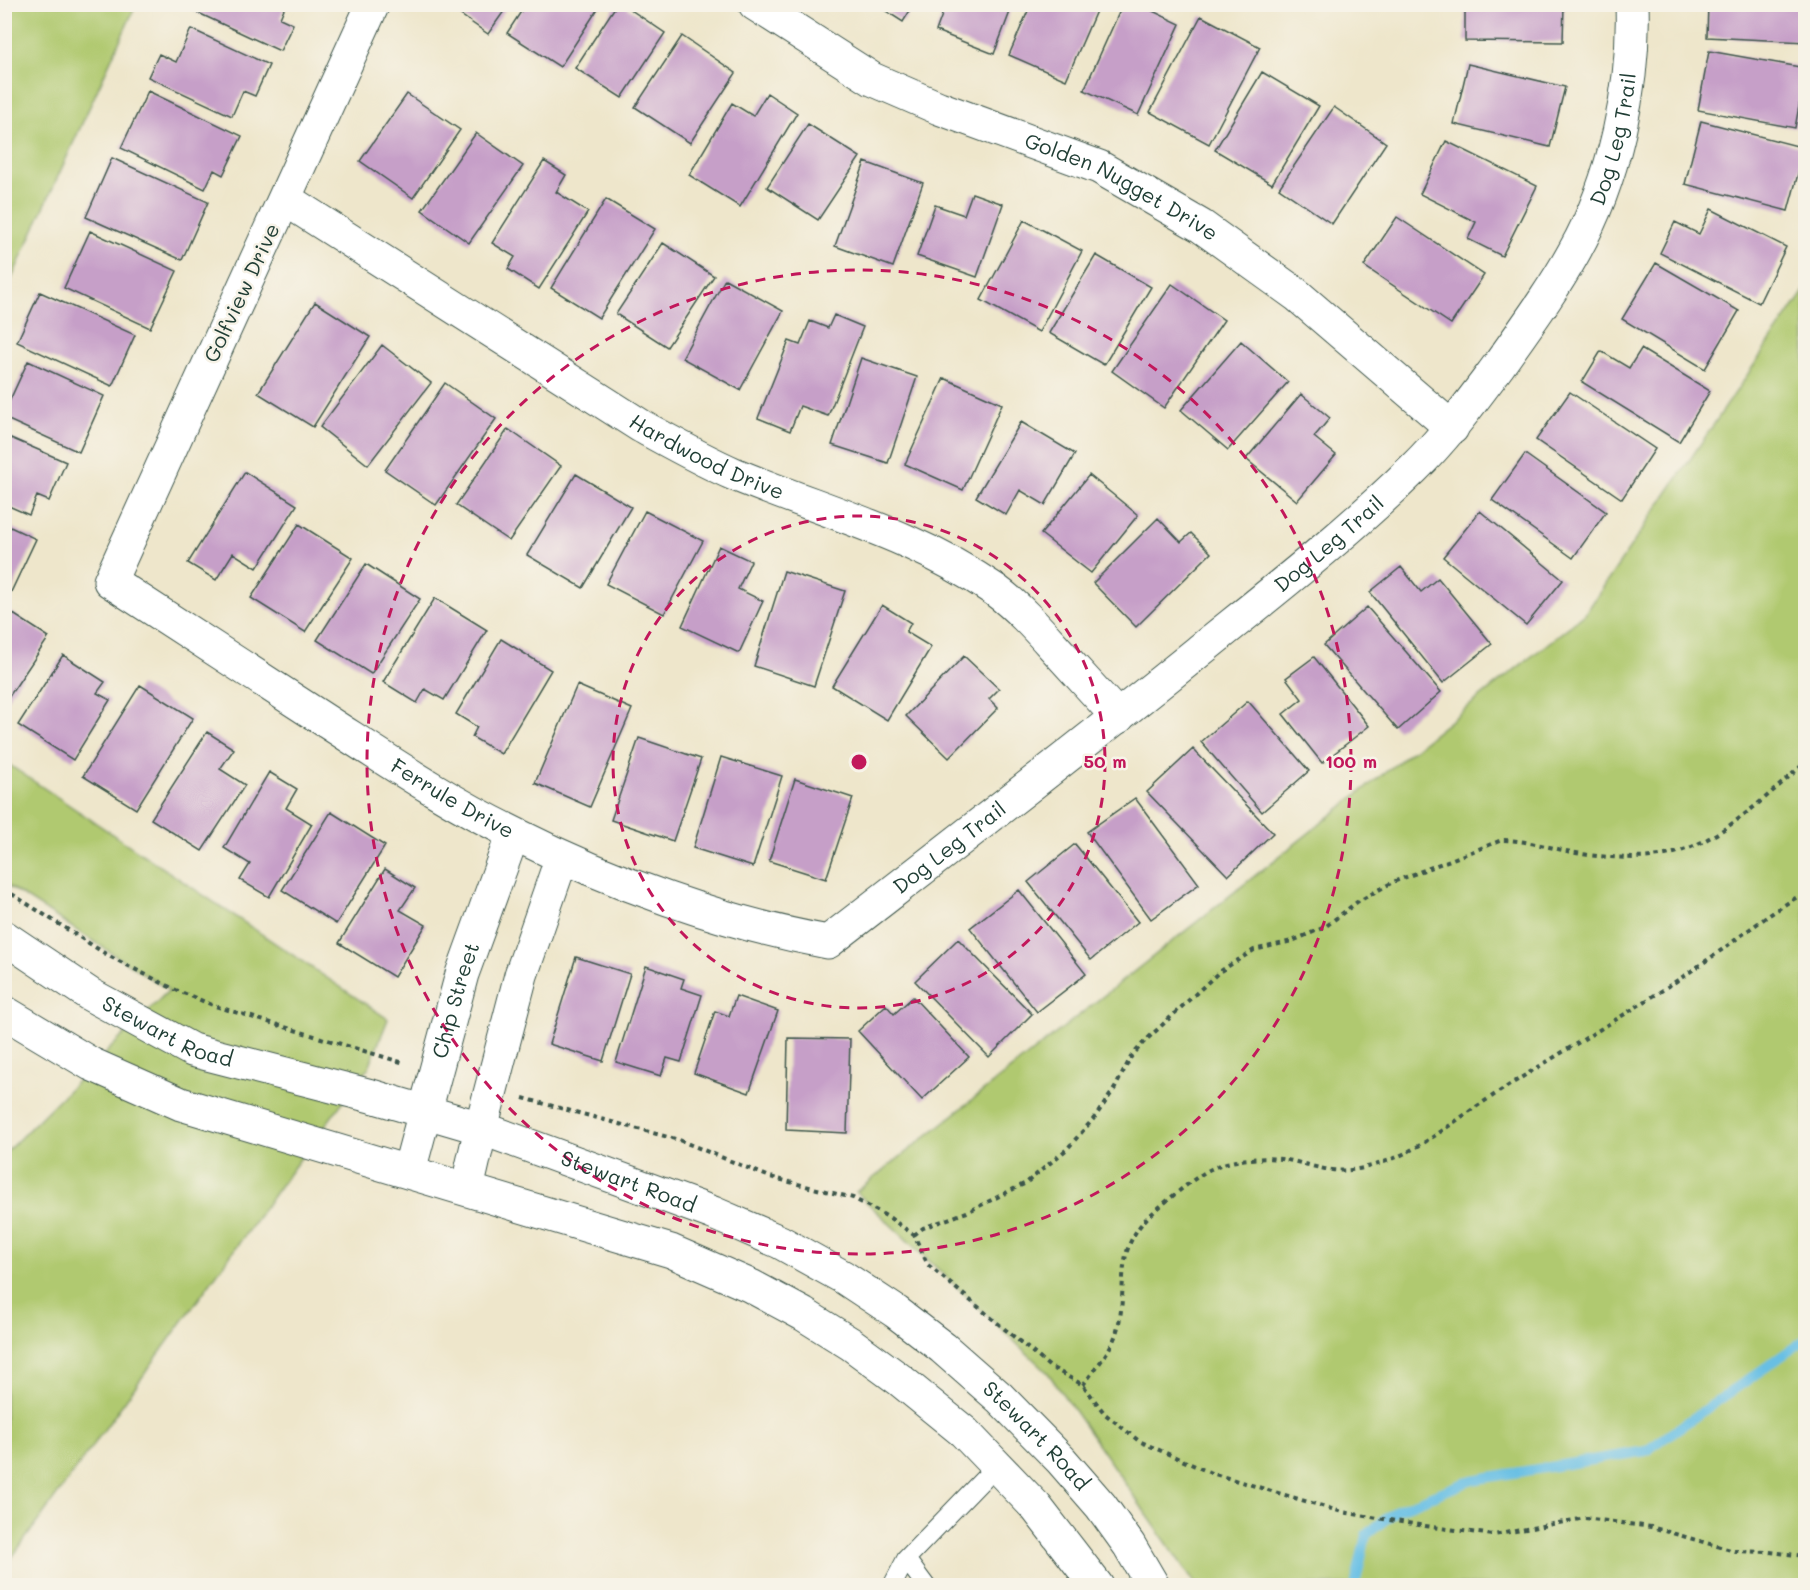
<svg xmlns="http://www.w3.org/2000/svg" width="1810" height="1590" font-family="Mali,sans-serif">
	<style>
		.green { fill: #b0c96f; stroke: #688352; stroke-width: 1.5 }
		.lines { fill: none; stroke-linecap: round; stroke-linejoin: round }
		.stream { stroke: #67bfe4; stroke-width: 10 }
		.building { fill: #c69fc8 }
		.lane-casing { stroke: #3e564b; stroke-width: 20 }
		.street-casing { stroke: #3e564b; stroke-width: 35 }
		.secondary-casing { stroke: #3e564b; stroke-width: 35 }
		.path { stroke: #3e564b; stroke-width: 4; stroke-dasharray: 4.5 4.5; stroke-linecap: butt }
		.lane { stroke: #fff; stroke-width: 18 }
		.street { stroke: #fff; stroke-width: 33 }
		.secondary { stroke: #fff; stroke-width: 33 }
		.ring { fill: none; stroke: #c2185b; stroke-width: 3; stroke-dasharray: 10 8 }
		.labels { text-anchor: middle; stroke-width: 5; stroke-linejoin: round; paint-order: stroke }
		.street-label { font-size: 21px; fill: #1f3d34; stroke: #f7f3e8 }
		.centre { fill: #c2185b; stroke: #f7f3e8; stroke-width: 3 }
		.ring-label { font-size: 18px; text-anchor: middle; font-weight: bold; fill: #c2185b; stroke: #f7f3e8; stroke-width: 5; stroke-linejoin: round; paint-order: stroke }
	</style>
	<rect width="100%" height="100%" fill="#f7f3e8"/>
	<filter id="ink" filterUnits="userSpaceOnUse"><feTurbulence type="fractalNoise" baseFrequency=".0167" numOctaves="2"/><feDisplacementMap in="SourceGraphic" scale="12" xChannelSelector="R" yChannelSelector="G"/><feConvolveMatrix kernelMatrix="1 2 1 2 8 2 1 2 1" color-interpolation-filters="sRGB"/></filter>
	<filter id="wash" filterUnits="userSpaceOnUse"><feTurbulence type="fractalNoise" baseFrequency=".008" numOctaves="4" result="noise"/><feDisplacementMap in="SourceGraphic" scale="24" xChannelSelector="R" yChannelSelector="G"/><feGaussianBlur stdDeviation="1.35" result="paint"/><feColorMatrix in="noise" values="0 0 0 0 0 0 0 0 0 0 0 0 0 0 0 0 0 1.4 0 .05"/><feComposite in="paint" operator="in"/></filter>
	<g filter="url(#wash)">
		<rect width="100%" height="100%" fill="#eee6cb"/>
		<path class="green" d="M5 4 136 5 5 293 4 5Z
			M1805 290V1585H1196L1048 1373 856 1192 1585 614Z
			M5 762 388 1019 369 1067 294 1167 5 1567V1153L169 990 5 884Z"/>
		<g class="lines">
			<path class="stream" d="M1355 1586 1366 1535 1397 1510 1472 1480 1646 1451 1806 1339"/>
		</g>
		<g id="blocks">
			<path class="building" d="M194 4H286L280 18 293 24 280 51 192 10Z
				M445 4H509L488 34Z
				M526 4H601L560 67 507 33Z
				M617 4H622L665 33 622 98 575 68Z
				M875 4H914L903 22Z
				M946 4H1013L994 54 936 31Z
				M1031 4H1099L1066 80 1009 55Z
				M1123 4H1138L1180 24 1138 115 1084 90Z
				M1465 4H1564L1563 42 1465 41Z
				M1708 4H1806V42L1707 37Z
				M1201 16 1260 47 1209 144 1150 112Z
				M191 29 269 65 255 96 243 91 232 116 148 77 159 54 176 62Z
				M682 36 736 73 690 143 635 107Z
				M1709 51 1806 68 1795 128 1698 110Z
				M1468 64 1565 87 1550 147 1454 124Z
				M1262 72 1319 106 1272 184 1215 150Z
				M148 91 242 136 223 175 214 170 205 189 121 148Z
				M767 93 797 113 740 207 689 175 732 103 753 116Z
				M407 94 460 130 413 198 360 161Z
				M1334 107 1386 143 1332 224 1279 188Z
				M1701 121 1805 148 1788 211 1685 184Z
				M808 124 860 157 818 220 767 187Z
				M476 133 523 166 469 243 422 210Z
				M1446 141 1537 186 1502 256 1468 239 1476 222 1420 194Z
				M112 158 208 202 182 260 86 217Z
				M544 161 566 175 556 192 588 212 539 289 508 269 515 257 492 243Z
				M865 162 923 183 893 267 835 246Z
				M972 193 1003 204 977 277 917 256 935 205 964 215Z
				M606 199 655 229 599 318 551 288Z
				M1711 209 1786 247 1759 303 1660 253 1675 222 1699 234Z
				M1397 217 1484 275 1451 324 1364 266Z
				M1024 220 1082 251 1039 332 981 300Z
				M90 231 177 271 150 328 64 288Z
				M663 243 714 276 667 347 616 314Z
				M1096 255 1151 287 1104 365 1049 333Z
				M1656 263 1739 311 1705 369 1622 319Z
				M725 279 783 311 740 390 682 358Z
				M1172 284 1224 320 1164 408 1112 371Z
				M40 292 135 335 112 386 17 342Z
				M315 302 370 337 313 427 258 393Z
				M834 315 863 327 828 416 800 406 790 431 758 418 789 341 800 345 810 321 828 328Z
				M1241 341 1288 382 1228 450 1181 410Z
				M382 345 431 383 368 465 320 427Z
				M1641 349 1710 391 1679 442 1582 382 1601 351 1629 368Z
				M861 358 917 377 888 463 832 445Z
				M28 361 104 396 79 452 4 418V413Z
				M944 378 1002 404 963 490 905 464Z
				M445 383 496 419 436 505 385 470Z
				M1570 392 1655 449 1622 499 1536 440Z
				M1301 394 1330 418 1314 437 1336 455 1297 501 1246 459Z
				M1021 422 1075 454 1045 505 1020 490 1006 515 976 497Z
				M508 429 561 466 509 541 456 505Z
				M4 435 66 462 49 501 37 496 29 515 4 504Z
				M1525 454 1606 512 1573 558 1492 500Z
				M245 472 297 505 257 568 233 553 216 580 188 563Z
				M576 474 631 507 583 588 527 555Z
				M1089 475 1138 515 1091 573 1041 534Z
				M645 511 703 541 664 614 606 584Z
				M1480 511 1563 580 1526 625 1443 557Z
				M1158 518 1181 542 1191 533 1211 553 1136 627 1093 583Z
				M4 524 36 539 11 592 4 589Z
				M299 524 353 558 305 632 251 598Z
				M719 546 751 561 738 589 763 601 739 653 682 626Z
				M366 564 420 599 371 674 317 640Z
				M1401 567 1421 592 1438 578 1492 644 1443 683 1370 592Z
				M784 571 845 591 814 686 754 666Z
				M435 598 487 630 444 700 425 689 417 703 383 682Z
				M882 605 911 623 906 632 931 647 887 720 832 686Z
				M1367 607 1441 692 1398 730 1324 645Z
				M4 608 49 637 4 704Z
				M501 639 551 670 501 754 472 737 477 727 456 714Z
				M63 655 105 682 97 693 110 700 73 760 18 725Z
				M964 656 999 689 989 699 998 708 949 758 906 716Z
				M1314 657 1369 726 1322 763 1283 714 1302 699 1286 678Z
				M140 685 193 718 136 809 83 776Z
				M577 685 632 709 590 807 535 783Z
				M1248 701 1309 771 1262 812 1201 742Z
				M207 732 234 749 220 769 245 785 202 851 151 819Z
				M639 738 701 759 673 841 611 820Z
				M1193 749 1273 833 1228 876 1147 792Z
				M721 757 782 776 753 867 693 848Z
				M269 772 297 789 286 808 312 824 269 897 240 880 250 864 224 848Z
				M795 779 853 798 826 879 769 861Z
				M1135 798 1199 884 1151 919 1087 832Z
				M331 812 385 846 336 924 282 890Z
				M1075 844 1138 922 1091 960 1028 882Z
				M385 869 415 888 400 910 426 925 394 977 339 943Z
				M1019 890 1086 974 1037 1012 970 928Z
				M958 939 1032 1014 989 1057 915 981Z
				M576 957 630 974 603 1061 549 1044Z
				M646 966 684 979 681 988 702 995 681 1062 667 1058 661 1076 616 1062Z
				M736 996 778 1011 749 1093 694 1073 715 1011 729 1016Z
				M913 997 969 1057 922 1100 858 1031 886 1005 894 1014Z
				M788 1038 850 1039 847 1133 786 1130Z"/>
		</g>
	</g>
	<g filter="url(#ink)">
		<use href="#blocks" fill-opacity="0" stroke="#3e564b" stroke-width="1.5"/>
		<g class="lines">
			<g class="lane-casing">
				<path id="lane" d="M906 1559 926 1586
					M892 1586 906 1559 997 1465"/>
			</g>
			<g class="street-casing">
				<g id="street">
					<path id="s1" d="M373 4 110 581C184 629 258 677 332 725 391 763 451 803 515 834 610 882 723 923 828 942 952 846 1076 751 1198 652 1271 593 1346 535 1413 469 1446 437 1472 401 1499 365 1525 328 1552 292 1574 252 1614 181 1635 86 1632 4"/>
					<path id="s2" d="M755 4 872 79 939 108 1099 167 1201 226 1297 295 1452 428"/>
					<path id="s3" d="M285 199 641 426C672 443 702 460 734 474 825 512 912 533 995 590 1017 606 1036 627 1054 647 1075 670 1097 694 1118 717"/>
					<path id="s4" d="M409 1171 462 974 513 834"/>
					<path d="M467 1189 481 1128 521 975 562 857"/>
				</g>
			</g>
			<g class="secondary-casing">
				<g id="secondary">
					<path id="s5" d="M4 937 89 994 192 1050 375 1097 481 1128 713 1213 780 1242 843 1277 896 1312 943 1348 1000 1398 1061 1460 1101 1506 1129 1545 1153 1586"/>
					<path d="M4 1012 91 1064 181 1104 671 1251 751 1286 803 1314 851 1344 900 1380 964 1432 1036 1507 1097 1586"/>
				</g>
			</g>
			<path class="path" d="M4 889 109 956 176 990 215 1006 404 1063
				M523 1098 679 1140 770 1177 853 1198 890 1218 914 1235 928 1265 1049 1366 1083 1385 1105 1414 1139 1441 1211 1473 1342 1512 1425 1526 1494 1535 1585 1518 1651 1527 1734 1551 1769 1552 1806 1556
				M914 1235 923 1228 967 1212 1026 1183 1067 1149 1095 1117 1115 1088 1131 1057 1144 1042 1219 972 1254 950 1292 941 1325 927 1357 902 1393 882 1502 840C1531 840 1559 851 1588 855 1615 858 1644 860 1670 854 1719 843 1769 794 1806 762
				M1083 1385C1094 1370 1110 1352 1116 1334 1130 1291 1111 1255 1147 1218 1159 1207 1197 1175 1211 1169 1231 1159 1259 1157 1281 1159 1298 1161 1314 1168 1332 1170 1352 1172 1372 1167 1392 1159 1427 1145 1455 1120 1488 1099 1558 1053 1631 1013 1700 965 1736 941 1768 913 1806 892"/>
			<use href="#lane" class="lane"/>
			<use href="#street" class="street"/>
			<use href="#secondary" class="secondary"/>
		</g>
	</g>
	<g class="ring">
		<circle cx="859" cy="762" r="246"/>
		<circle cx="859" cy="762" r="492"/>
	</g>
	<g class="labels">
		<g class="street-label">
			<text dy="7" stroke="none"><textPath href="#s1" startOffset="2588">Dog Leg Trail</textPath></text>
			<text dy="7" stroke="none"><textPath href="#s2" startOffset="411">Golden Nugget Drive</textPath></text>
			<text transform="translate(242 293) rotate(-65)" y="7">Golfview Drive</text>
			<text dy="7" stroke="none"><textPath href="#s3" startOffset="495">Hardwood Drive</textPath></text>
			<text dy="7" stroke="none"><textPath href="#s1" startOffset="2084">Dog Leg Trail</textPath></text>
			<text dy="7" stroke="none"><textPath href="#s1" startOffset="1040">Ferrule Drive</textPath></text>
			<text dy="7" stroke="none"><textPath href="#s1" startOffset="1598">Dog Leg Trail</textPath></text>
			<text dy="7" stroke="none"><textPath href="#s4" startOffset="177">Chip Street</textPath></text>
			<text dy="7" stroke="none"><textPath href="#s5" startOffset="190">Stewart Road</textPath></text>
			<text dy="7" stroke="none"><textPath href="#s5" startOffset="676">Stewart Road</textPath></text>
			<text dy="7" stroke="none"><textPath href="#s5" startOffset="1162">Stewart Road</textPath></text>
		</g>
	</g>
	<circle cx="859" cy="762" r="9" class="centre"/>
	<g class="ring-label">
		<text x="1105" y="768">50 m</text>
		<text x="1351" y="768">100 m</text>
	</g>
	<rect width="1810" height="1590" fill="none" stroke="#f7f3e8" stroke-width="24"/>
</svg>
